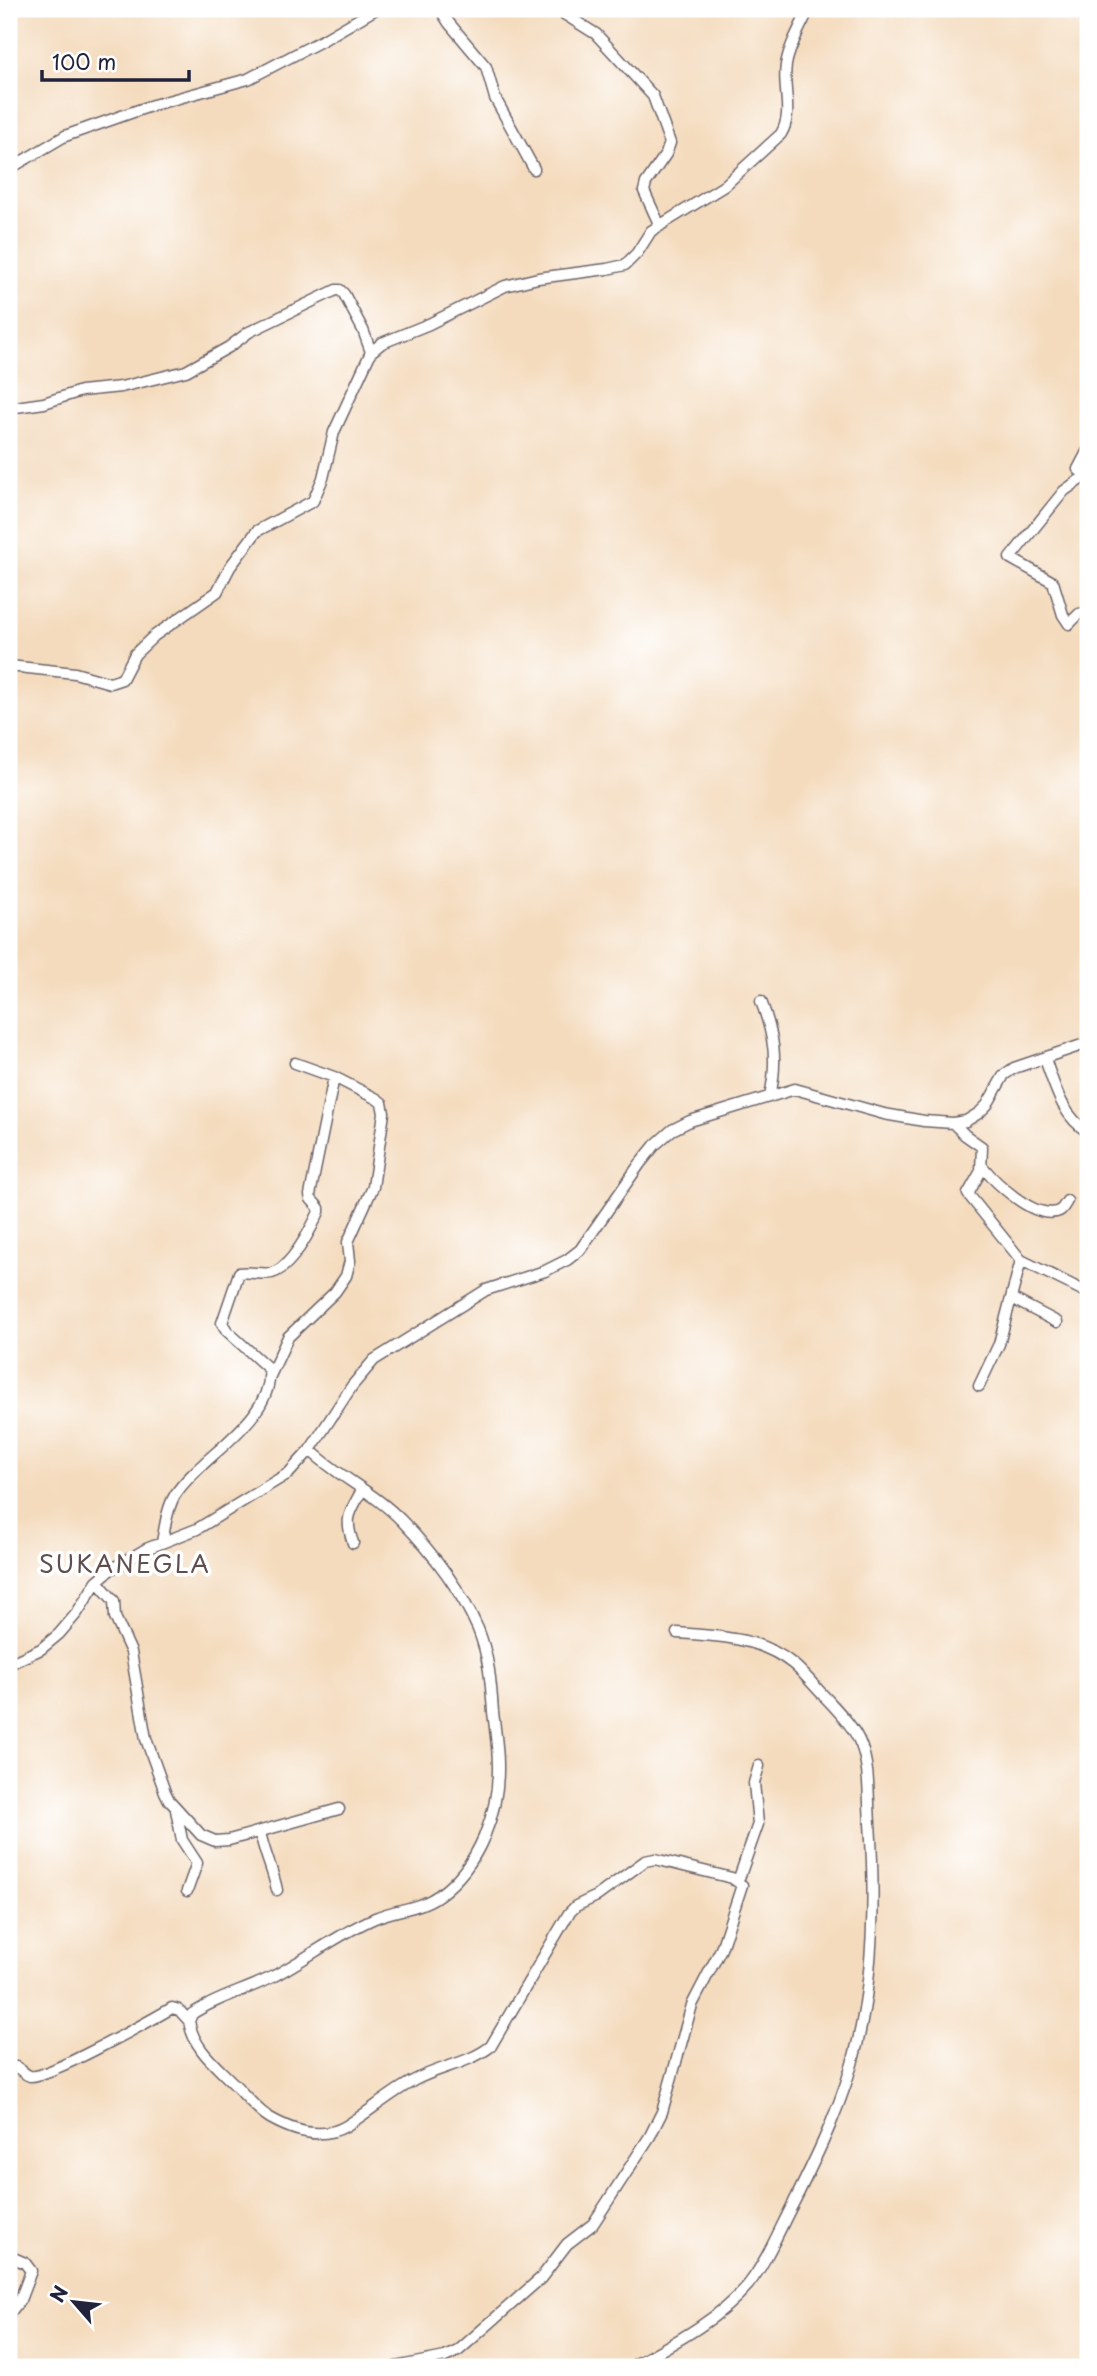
<svg xmlns="http://www.w3.org/2000/svg" width="1097" height="2376" font-family="'Playpen Sans',sans-serif">
	<style>
		.lines { fill: none; stroke-linecap: round; stroke-linejoin: round }
		.minor-casing { stroke: #6c6369; stroke-width: 13 }
		.minor { stroke: #fff; stroke-width: 10 }
		.labels { text-anchor: middle; stroke-width: 7; stroke-linejoin: round; paint-order: stroke }
		.quarter-label { font-size: 24px; letter-spacing: 2px; fill: #5e4f4e; stroke: #fff }
	</style>
	<rect width="100%" height="100%" fill="#fff"/>
	<filter id="ink" filterUnits="userSpaceOnUse"><feTurbulence type="fractalNoise" baseFrequency=".0143" numOctaves="2"/><feDisplacementMap in="SourceGraphic" scale="14" xChannelSelector="R" yChannelSelector="G"/><feConvolveMatrix kernelMatrix="1 2 1 2 8 2 1 2 1" color-interpolation-filters="sRGB"/></filter>
	<filter id="wash" filterUnits="userSpaceOnUse"><feTurbulence type="fractalNoise" baseFrequency=".00686" numOctaves="4" result="noise"/><feDisplacementMap in="SourceGraphic" scale="28" xChannelSelector="R" yChannelSelector="G"/><feGaussianBlur stdDeviation="1.57" result="paint"/><feColorMatrix in="noise" values="0 0 0 0 0 0 0 0 0 0 0 0 0 0 0 0 0 1.4 0 .05"/><feComposite in="paint" operator="in"/></filter>
	<g filter="url(#wash)">
		<rect width="100%" height="100%" fill="#f4dbbe"/>
	</g>
	<g filter="url(#ink)">
		<g class="lines">
			<g class="minor-casing">
				<path id="minor" d="M440 9 449 23 486 67 495 98 534 169
					M556 9 596 34 653 96 670 143 666 154 646 183 644 191 660 226
					M9 169 65 136 153 105 248 79 323 40 376 9
					M371 352 382 343 429 324 505 286 538 278 607 269 625 265 637 253 651 231 724 186 781 134C794 112 782 89 786 65 789 46 801 26 809 9
					M9 408 44 403 81 391 121 387 186 371 229 347 249 332 336 290H340L344 294 363 330 371 352 334 432 323 478 313 501 257 531 230 567 217 592 154 636 135 654 122 679 110 683 75 673 9 666
					M1088 474 1064 491 1010 558 1053 582 1063 615 1069 624 1079 614 1088 612
					M1086 476 1078 469 1088 450
					M761 1001C774 1036 778 1060 770 1096
					M1045 1059C1055 1087 1062 1116 1088 1132
					M953 1123 965 1135 982 1147 981 1171 968 1194 1021 1260 1088 1293
					M982 1166C995 1182 1032 1218 1056 1212 1062 1211 1064 1206 1067 1201
					M1011 1298 1057 1322
					M270 1376 288 1337 335 1292 346 1276 350 1261 348 1242 373 1187 384 1113 382 1103 377 1099 334 1077 295 1063
					M979 1386 999 1344 1021 1260
					M310 1450C339 1477 375 1493 402 1521 431 1551 461 1590 478 1629 489 1656 491 1683 493 1712 495 1729 498 1747 498 1765 499 1813 479 1866 439 1895 420 1909 396 1909 375 1918 340 1933 308 1958 274 1976 248 1990 217 1997 192 2014L189 2021C193 2047 213 2063 231 2081 243 2092 256 2110 270 2118 293 2131 322 2140 346 2126 369 2112 389 2094 413 2081 437 2067 469 2064 491 2046L569 1913 576 1906 597 1896 645 1861 655 1859 732 1878 742 1885 721 1949 692 2005 662 2112 650 2136 593 2224 567 2244 541 2278 458 2351 445 2357 395 2367
					M162 1542C165 1527 167 1508 175 1495 199 1457 275 1420 269 1369L227 1331 222 1323 239 1273C250 1271 262 1275 272 1273 291 1268 311 1229 319 1212V1208L311 1199 310 1195 334 1077
					M353 1543C344 1517 350 1513 362 1490
					M97 1581 114 1601 115 1617 131 1652 146 1739 165 1792 169 1800 201 1835 215 1841 229 1840 339 1809
					M9 1664 41 1649 59 1634 77 1613 97 1581 110 1570 146 1549 197 1529 289 1473 310 1450 352 1386 374 1360 486 1290 545 1271 567 1260 580 1250 639 1165 655 1145 672 1130 690 1121 795 1089 884 1114 924 1121 953 1123 966 1121 979 1113 987 1105 1004 1075 1014 1068 1088 1043
					M176 1810 182 1840 197 1863 187 1891
					M260 1832C264 1853 273 1870 277 1890
					M738 1881 758 1824 754 1783 759 1766
					M9 2069 16 2067C21 2069 25 2075 30 2076 44 2080 153 2019 172 2008L179 2010 189 2021
					M9 2256 25 2263 31 2271 20 2300 9 2314
					M631 2367C672 2344 716 2322 748 2285 766 2263 780 2228 794 2202 819 2152 844 2100 857 2045 874 1974 875 1896 870 1823 868 1798 870 1768 861 1745 854 1727 839 1712 826 1698 815 1687 805 1674 793 1664 760 1637 718 1636 677 1633"/>
			</g>
			<use href="#minor" class="minor"/>
		</g>
	</g>
	<g class="labels">
		<g class="quarter-label">
			<text x="125" y="1573">SUKANEGLA</text>
		</g>
	</g>
	<rect width="1097" height="2376" fill="none" stroke="#fff" stroke-width="35"/>
	<g transform="translate(74 2302) rotate(298)" stroke="#ffffff" stroke-width="5" paint-order="stroke">
	<path d="M0-5L12 26L0 18L-12 26Z" fill="#22223b"/>
	<text y="-10" font-size="19" font-weight="bold" text-anchor="middle" fill="#22223b">N</text>
	</g>
	<path d="M42 70v10h147v-10" fill="none" stroke="#22223b" stroke-width="3.5"/>
	<text x="52" y="70" font-size="21" fill="#22223b" stroke="#ffffff" stroke-width="5" paint-order="stroke">100 m</text>
</svg>
